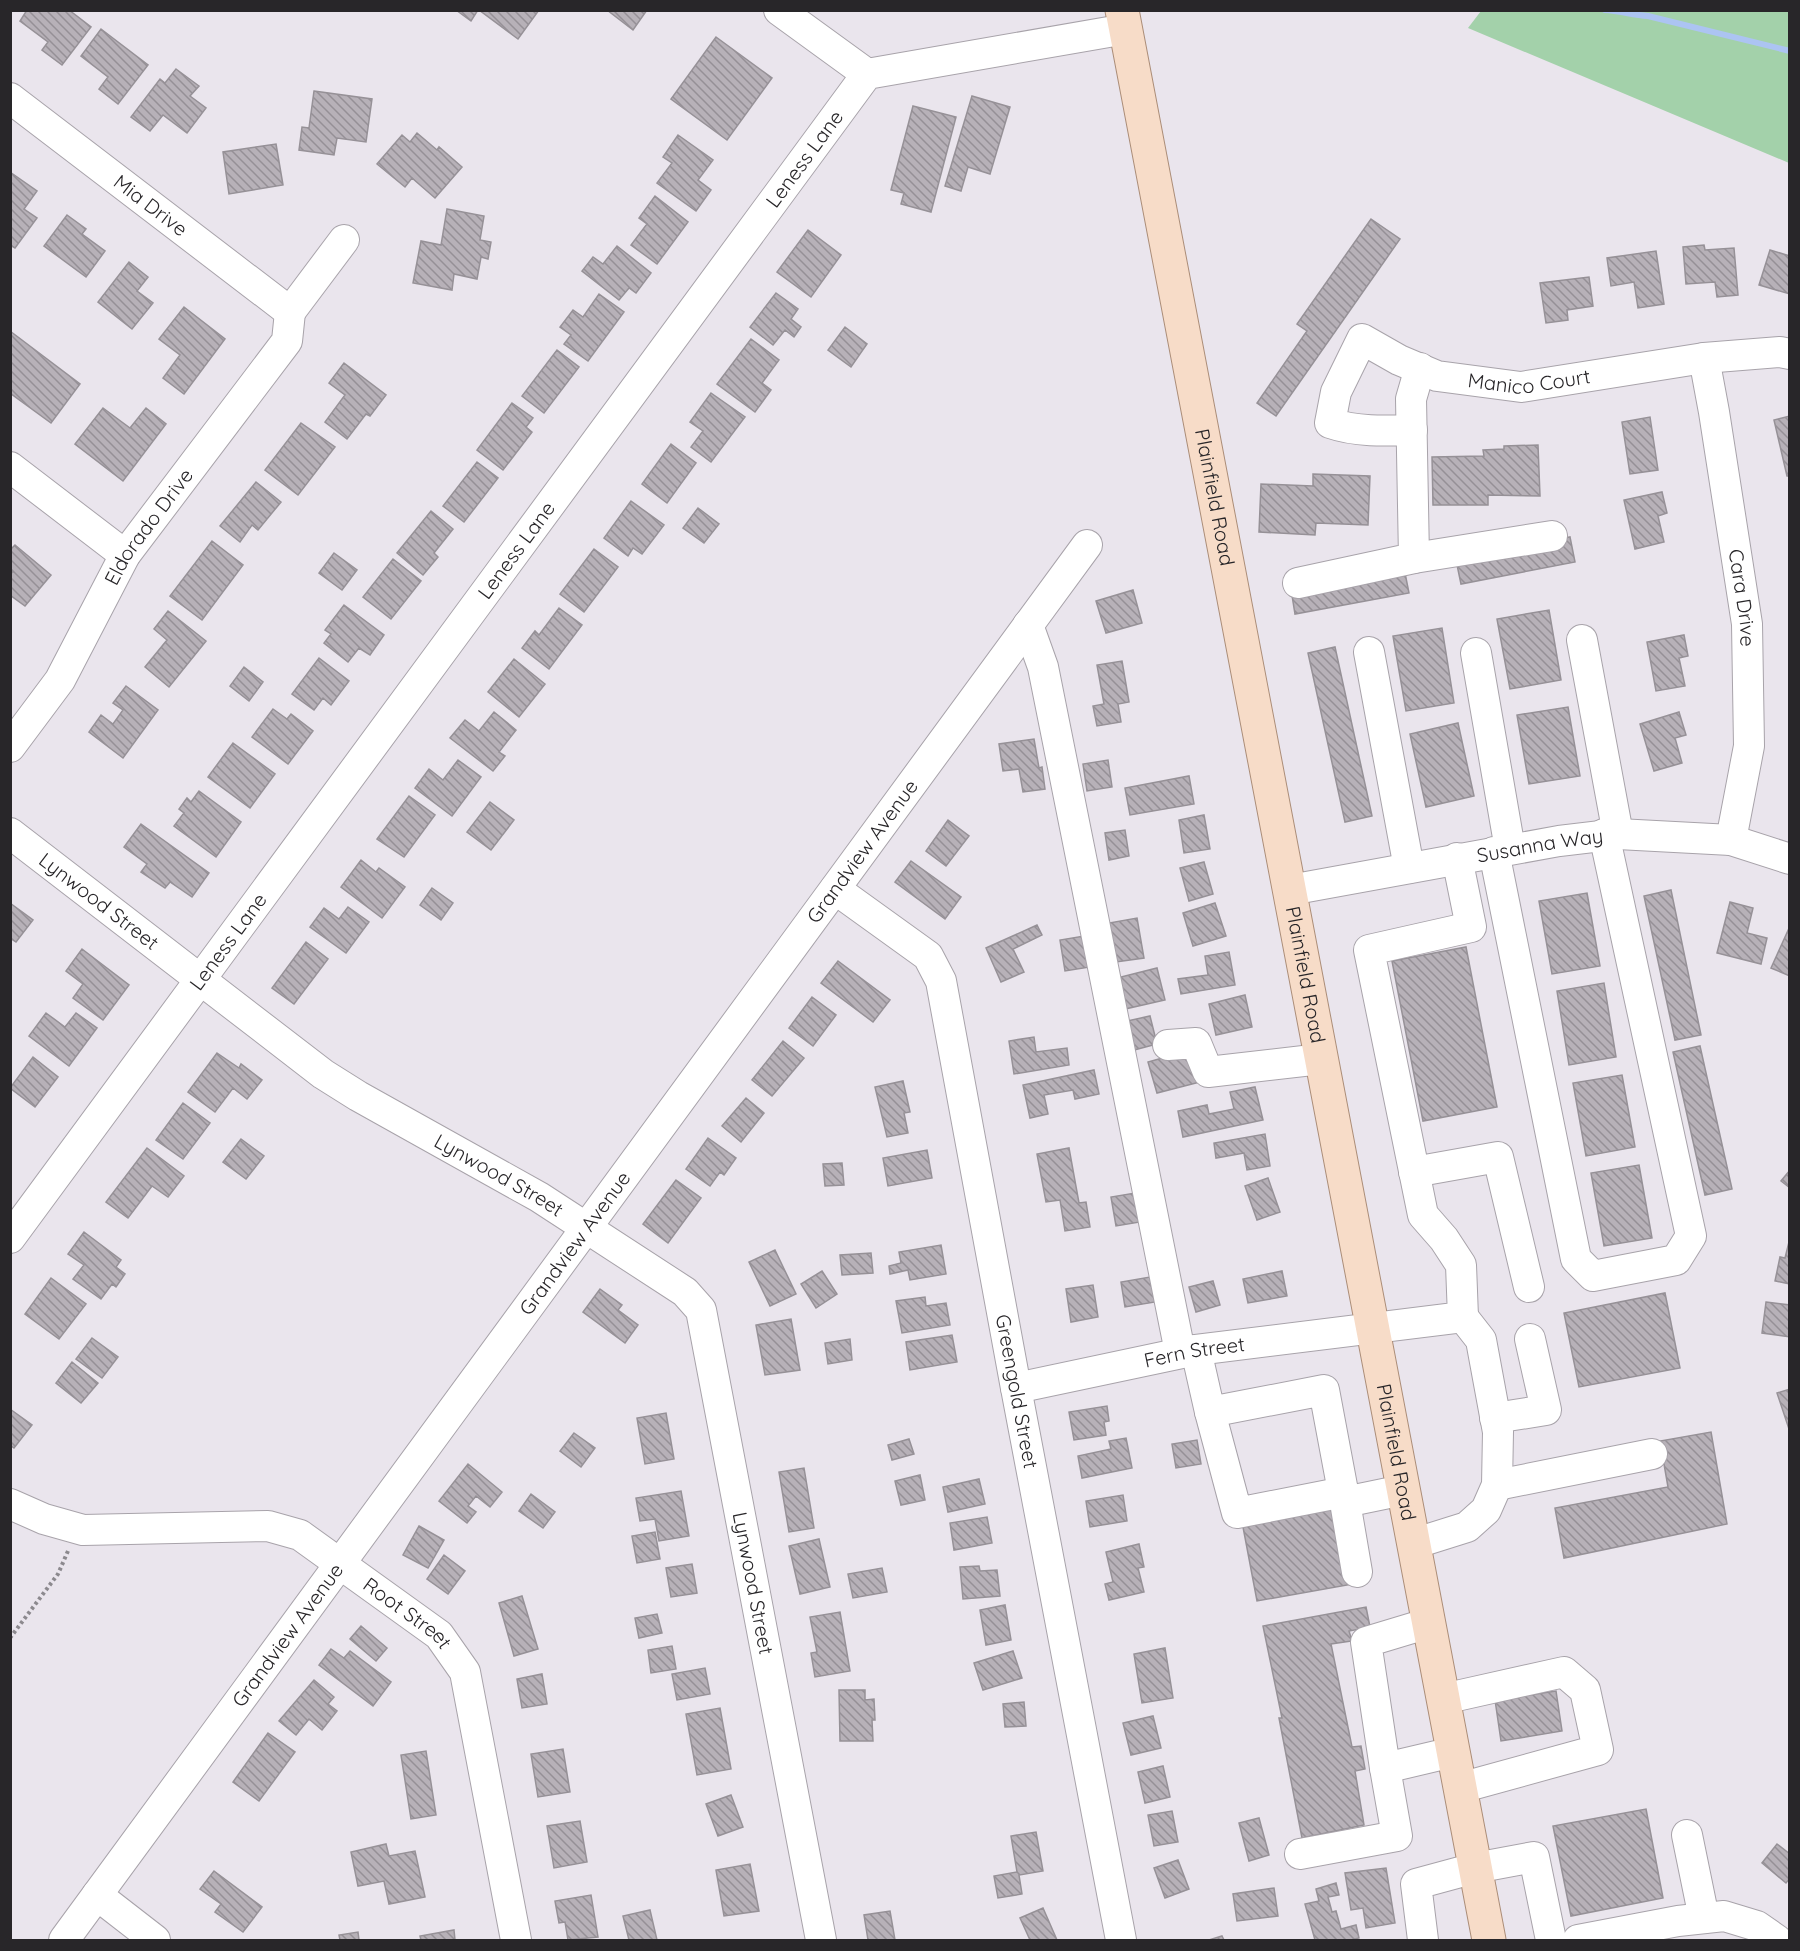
<svg xmlns="http://www.w3.org/2000/svg" width="1800" height="1951" font-family="Quicksand,sans-serif">
	<style>
		.grass { fill: #a3d1aa }
		.lines { fill: none; stroke-linecap: round; stroke-linejoin: round }
		.stream { stroke: #acc4f2; stroke-width: 6 }
		.building { fill: url(#building-back-hatch); stroke: #969197; stroke-width: 1.5 }
		.minor-casing { stroke: #a8a3aa; stroke-width: 32 }
		.major-casing { stroke: #ab8d78; stroke-width: 35 }
		.path { stroke: #8c898e; stroke-width: 4; stroke-dasharray: 3 3; stroke-linecap: butt }
		.minor { stroke: #fff; stroke-width: 30 }
		.major { stroke: #f7dcc8; stroke-width: 33 }
		.labels { text-anchor: middle; stroke-width: 4.5; stroke-linejoin: round; paint-order: stroke }
		.street-label { font-size: 20px; fill: #282629; stroke: #fff }
	</style>
	<defs>
		<pattern id="building-back-hatch" width="6" height="6" patternUnits="userSpaceOnUse" patternTransform="scale(1.5)"><rect width="6" height="6" fill="#b7b1b8"/><path d="M-1 5l2 2M0 0l6 6M5-1l2 2" fill="none" stroke="#959096"/></pattern>
	</defs>
	<rect width="100%" height="100%" fill="#eae5ed"/>
	<path class="grass" d="M1481 11H1789V163L1468 28Z"/>
	<g class="lines">
		<path class="stream" d="M1605 10C1620 11 1633 15 1648 16L1790 51"/>
	</g>
	<path class="building" d="M27 10H69L91 27 62 65 42 50 48 42 20 21Z
		M456 10H478L471 21Z
		M479 10H539L518 39Z
		M607 10H647L633 30Z
		M101 29 148 65 118 104 99 89 108 77 81 56Z
		M716 37 772 78 727 140 671 99Z
		M176 69 199 86 190 96 206 108 187 133 163 115 150 131 131 117 160 79 165 83Z
		M314 91 372 99 366 142 337 138 334 155 299 150 302 127 309 128Z
		M972 96 1010 107 990 174 968 167 961 191 945 186Z
		M913 106 956 117 931 212 901 204 904 193 891 190Z
		M417 133 437 150 439 147 462 167 435 198 412 178 405 187 377 164 402 135 410 142Z
		M678 135 713 160 698 180 711 190 696 211 657 183 672 163 663 157Z
		M276 144 283 185 229 194 223 152Z
		M10 172 37 191 24 209 37 218 15 248 10 245Z
		M655 196 688 222 657 264 631 245 647 224 639 218Z
		M447 209 484 216 480 240 491 242 488 259 481 257 477 279 454 274 452 290 413 283 421 241 441 245Z
		M67 215 86 229 82 234 105 251 86 277 44 246Z
		M1371 219 1400 239 1276 416 1257 403 1307 331 1297 324Z
		M808 230 841 255 811 297 777 272Z
		M1704 245 1705 250 1734 248 1738 295 1717 297 1715 282 1686 284 1683 247Z
		M617 246 651 273 636 293 629 288 619 300 582 271 593 257 603 264Z
		M1770 250 1790 256V294L1759 285Z
		M1656 251 1664 304 1638 308 1634 282 1611 286 1607 258Z
		M129 262 148 277 137 291 153 303 132 329 98 302Z
		M1589 277 1593 306 1567 310 1568 320 1546 323 1540 283Z
		M776 293 798 309 791 319 801 327 794 337 785 330 773 345 750 327Z
		M599 294 624 312 588 361 564 344 571 335 560 327 573 310 583 317Z
		M184 307 225 339 184 394 163 378 180 355 159 339Z
		M845 327 867 344 851 367 828 350Z
		M10 331 80 384 51 423 10 393Z
		M751 339 779 360 762 383 771 390 755 412 717 384Z
		M557 350 579 367 544 413 522 396Z
		M344 363 386 395 370 416 366 414 347 439 325 422 345 395 329 383Z
		M711 393 745 417 711 462 691 447 703 431 690 422Z
		M512 403 533 418 526 427 532 432 503 470 477 450Z
		M103 408 130 428 146 408 166 424 123 481 75 444Z
		M1790 416V476H1787L1774 420Z
		M1650 417 1658 470 1630 474 1622 422Z
		M301 423 335 447 298 495 265 470Z
		M671 444 696 463 667 503 642 484Z
		M1538 445 1540 496 1488 495V505H1433L1432 457 1484 456 1483 450 1504 449V446Z
		M477 462 498 478 464 522 443 506Z
		M1313 474 1370 476 1368 525 1316 523 1315 535 1259 532 1261 484 1313 486Z
		M256 482 281 502 258 530 252 525 240 542 220 526Z
		M1662 492 1667 513 1658 516 1664 542 1635 549 1624 500Z
		M631 501 664 525 642 554 633 548 628 556 604 538Z
		M698 508 719 524 704 543 683 528Z
		M431 511 453 529 434 553 438 557 423 575 397 553Z
		M1570 537 1575 562 1461 584 1456 560Z
		M212 541 243 565 202 620 170 596Z
		M15 545 51 575 25 606 10 595V574L13 572 10 570V550Z
		M594 549 618 567 584 612 560 594Z
		M334 553 357 570 342 590 319 573Z
		M393 559 421 581 391 619 363 597Z
		M1404 568 1409 593 1295 614 1291 589Z
		M1133 590 1142 623 1106 633 1096 601Z
		M344 605 384 635 370 655 359 648 348 662 324 643 331 634 325 630Z
		M559 608 582 625 549 669 522 648 535 631 539 635Z
		M1549 610 1561 680 1510 689 1497 619Z
		M168 611 206 641 169 687 145 667 167 640 154 629Z
		M1442 628 1454 703 1406 711 1393 636Z
		M1684 635 1688 656 1679 658 1685 686 1656 691 1647 642Z
		M1335 647 1372 816 1345 822 1308 653Z
		M319 658 349 681 331 705 323 698 314 710 292 694Z
		M514 659 545 684 519 717 488 692Z
		M1122 661 1129 702 1118 704 1121 722 1097 726 1093 706 1104 704 1097 665Z
		M244 667 263 682 249 701 230 686Z
		M126 686 158 710 123 758 89 732 101 715 113 724 123 710 113 703Z
		M1568 707 1580 776 1529 784 1517 715Z
		M273 709 287 719 291 714 313 731 288 764 252 737Z
		M494 712 516 730 499 752 505 756 493 771 450 738 465 720 479 731Z
		M1679 712 1686 735 1675 738 1682 763 1654 771 1640 724Z
		M1458 723 1474 796 1426 807 1410 734Z
		M1034 739 1039 768 1042 767 1045 789 1023 792 1019 769 1003 771 999 744Z
		M233 743 275 774 250 808 208 777Z
		M458 760 481 777 452 816 415 788 429 769 443 780Z
		M1108 760 1112 787 1087 791 1083 764Z
		M1189 776 1194 804 1130 815 1125 788Z
		M199 791 241 822 216 857 174 826 184 813 179 809 187 798 191 802Z
		M409 796 435 815 404 857 377 839Z
		M490 802 514 820 491 850 467 832Z
		M1204 815 1210 849 1184 853 1179 820Z
		M948 820 969 836 946 866 926 851Z
		M141 824 209 873 192 897 170 882 165 888 141 872 147 864 124 847Z
		M1125 830 1129 856 1109 860 1105 833Z
		M361 860 376 872 379 868 405 887 382 918 341 887Z
		M911 861 961 897 945 919 895 882Z
		M1204 862 1213 894 1189 901 1180 868Z
		M432 888 453 903 441 920 420 905Z
		M1671 890 1701 1035 1675 1040 1644 896Z
		M1587 893 1600 966 1552 974 1539 901Z
		M1730 902 1753 908 1747 933 1767 938 1761 964 1717 953Z
		M10 903 33 920 16 942 10 938Z
		M1215 903 1226 936 1193 946 1183 913Z
		M348 907 369 922 346 953 310 927 324 908 339 919Z
		M1137 918 1144 958 1116 962 1109 923Z
		M1037 925 1042 935 1013 949 1024 972 1001 982 986 948Z
		M1790 926V976L1771 968Z
		M1084 936 1090 967 1065 971 1060 940Z
		M306 942 328 959 294 1004 272 988Z
		M1466 947 1497 1107 1423 1121 1392 961Z
		M82 949 129 985 103 1020 73 998 83 984 66 971Z
		M1229 952 1235 985 1181 994 1178 979 1208 975 1205 956Z
		M838 961 890 1000 873 1022 821 983Z
		M1157 968 1165 1000 1125 1009 1117 978Z
		M1604 983 1616 1057 1569 1065 1557 991Z
		M1245 995 1252 1027 1216 1035 1209 1004Z
		M812 997 836 1015 813 1046 789 1028Z
		M46 1013 65 1027 76 1013 97 1028 69 1066 29 1036Z
		M1150 1016 1157 1044 1134 1050 1127 1021Z
		M1034 1037 1036 1052 1067 1048 1069 1065 1014 1074 1009 1041Z
		M783 1041 804 1058 772 1096 752 1080Z
		M1700 1046 1732 1189 1705 1195 1673 1052Z
		M1191 1050 1200 1082 1157 1093 1148 1062Z
		M217 1053 239 1068 241 1064 262 1080 247 1099 233 1088 215 1112 188 1092Z
		M33 1057 58 1077 35 1107 10 1088Z
		M1094 1070 1099 1094 1075 1099 1073 1090 1044 1095 1048 1114 1030 1118 1023 1085Z
		M1622 1075 1635 1147 1586 1156 1573 1083Z
		M903 1081 910 1112 904 1113 908 1133 887 1137 875 1087Z
		M1255 1087 1263 1120 1183 1137 1178 1111 1207 1105 1209 1114 1234 1109 1230 1092Z
		M746 1098 764 1113 741 1142 722 1126Z
		M183 1103 210 1123 183 1159 156 1140Z
		M1265 1134 1270 1166 1247 1170 1244 1153 1216 1158 1214 1143Z
		M708 1138 736 1158 724 1175 720 1172 710 1186 686 1169Z
		M241 1139 264 1156 246 1179 223 1162Z
		M147 1148 184 1176 168 1197 152 1186 128 1218 106 1202Z
		M1069 1148 1079 1203 1086 1202 1090 1227 1065 1231 1060 1200 1046 1202 1037 1154Z
		M927 1150 932 1178 888 1186 883 1158Z
		M842 1163 844 1185 825 1186 823 1164Z
		M1639 1165 1652 1238 1604 1246 1591 1173Z
		M1790 1170V1188L1781 1181Z
		M1268 1178 1280 1212 1257 1220 1245 1186Z
		M676 1180 701 1198 668 1243 643 1224Z
		M1135 1193 1140 1222 1116 1226 1111 1197Z
		M84 1232 121 1260 116 1267 125 1274 116 1287 112 1284 101 1299 73 1279 84 1265 68 1254Z
		M1790 1238V1284L1775 1281 1780 1257 1785 1258Z
		M941 1245 946 1274 910 1280 908 1270 890 1274 889 1266 901 1263 899 1252Z
		M775 1250 796 1294 770 1306 749 1262Z
		M871 1253 873 1273 842 1275 840 1255Z
		M822 1271 837 1294 816 1308 801 1284Z
		M1282 1271 1287 1296 1248 1303 1243 1279Z
		M1150 1277 1155 1302 1125 1307 1121 1282Z
		M51 1278 86 1304 59 1339 25 1314Z
		M1213 1281 1220 1305 1196 1312 1189 1287Z
		M1093 1285 1098 1317 1071 1322 1066 1289Z
		M600 1289 622 1305 618 1310 638 1325 625 1343 583 1312Z
		M1665 1293 1680 1368 1579 1387 1564 1313Z
		M925 1297 926 1306 946 1303 950 1325 902 1333 896 1301Z
		M1766 1302 1790 1305V1337L1762 1333Z
		M791 1319 800 1370 765 1375 756 1325Z
		M952 1335 957 1362 910 1370 906 1342Z
		M92 1338 118 1357 102 1378 76 1359Z
		M850 1339 852 1360 828 1364 825 1343Z
		M72 1362 98 1383 81 1403 56 1383Z
		M1790 1389V1432L1777 1393Z
		M1107 1406 1109 1421 1104 1422 1106 1435 1074 1440 1069 1412Z
		M10 1409 32 1425 14 1448 10 1445Z
		M666 1413 674 1459 645 1464 637 1418Z
		M1711 1432 1727 1524 1564 1558 1555 1508 1668 1487 1660 1441Z
		M574 1433 595 1448 581 1467 560 1451Z
		M1126 1438 1132 1468 1082 1478 1078 1456 1111 1449 1109 1441Z
		M909 1439 914 1454 892 1460 888 1445Z
		M1197 1440 1201 1464 1176 1468 1172 1444Z
		M468 1464 502 1492 490 1507 476 1496 468 1506 476 1512 467 1523 439 1501Z
		M804 1468 814 1528 789 1532 779 1472Z
		M920 1475 925 1500 901 1505 895 1481Z
		M979 1479 985 1504 948 1512 943 1487Z
		M681 1491 689 1536 659 1541 655 1519 640 1521 636 1498Z
		M531 1494 555 1512 543 1528 519 1511Z
		M1123 1495 1127 1521 1090 1527 1086 1501Z
		M1338 1507 1353 1584 1257 1601 1243 1527Z
		M987 1517 992 1543 954 1550 950 1523Z
		M419 1526 444 1540 428 1568 403 1555Z
		M655 1532 660 1559 637 1563 632 1536Z
		M819 1539 830 1587 800 1594 789 1546Z
		M1139 1544 1144 1567 1138 1568 1144 1592 1109 1600 1105 1584 1113 1582 1106 1552Z
		M444 1555 465 1571 448 1594 427 1579Z
		M692 1564 697 1593 671 1597 666 1568Z
		M979 1566 980 1571 997 1570 1000 1596 963 1599 960 1567Z
		M882 1568 887 1592 853 1598 848 1574Z
		M522 1596 538 1649 514 1656 499 1603Z
		M1005 1605 1011 1640 986 1645 980 1610Z
		M1366 1607 1370 1627 1349 1631 1352 1641 1331 1644 1352 1747 1361 1746 1365 1769 1355 1771 1364 1825 1302 1838 1279 1718H1282L1263 1626Z
		M840 1612 850 1671 815 1677 811 1653 817 1652 810 1617Z
		M657 1614 662 1633 639 1638 635 1618Z
		M361 1626 387 1648 376 1661 350 1639Z
		M672 1646 676 1669 651 1673 648 1650Z
		M1165 1648 1173 1698 1142 1703 1134 1654Z
		M331 1649 344 1658 350 1651 391 1682 373 1706 319 1665Z
		M1013 1651 1022 1678 983 1690 974 1663Z
		M705 1668 710 1694 677 1700 672 1674Z
		M542 1674 547 1704 522 1708 517 1679Z
		M314 1680 334 1697 328 1704 337 1711 322 1730 309 1719 296 1735 279 1721Z
		M839 1690H865V1700L874 1699 875 1720H872L873 1741H840Z
		M1556 1691 1562 1731 1501 1741 1495 1700Z
		M1024 1702 1026 1726 1005 1727 1003 1704Z
		M720 1708 731 1769 697 1775 686 1714Z
		M1153 1716 1161 1748 1131 1755 1123 1723Z
		M268 1733 295 1752 259 1801 233 1782Z
		M563 1749 570 1792 538 1797 531 1754Z
		M426 1751 436 1815 411 1819 401 1755Z
		M1163 1766 1170 1797 1145 1803 1138 1772Z
		M731 1795 743 1827 718 1836 706 1804Z
		M1646 1809 1663 1898 1571 1916 1553 1826Z
		M1172 1811 1178 1842 1154 1846 1148 1815Z
		M1259 1818 1269 1855 1249 1861 1239 1823Z
		M580 1821 587 1862 554 1868 547 1826Z
		M1036 1832 1043 1871 1019 1875 1022 1894 998 1898 994 1876 1017 1872 1011 1836Z
		M386 1844 389 1856 415 1851 425 1897 389 1904 384 1881 358 1886 351 1852Z
		M1777 1844 1790 1854V1878L1786 1883 1762 1863Z
		M1178 1860 1189 1889 1165 1898 1154 1868Z
		M750 1864 759 1911 724 1916 716 1870Z
		M1386 1868 1395 1923 1366 1928 1363 1908 1351 1910 1345 1873Z
		M214 1871 262 1907 243 1932 215 1912 221 1904 200 1889Z
		M1336 1883 1339 1895 1328 1897 1332 1912 1336 1911 1341 1929 1356 1925 1359 1938 1351 1940H1315L1305 1904 1319 1901 1316 1889Z
		M1274 1888 1278 1916 1237 1921 1233 1894Z
		M591 1895 598 1937 568 1940 565 1922 559 1923 555 1901Z
		M1043 1908 1057 1940H1030L1020 1918Z
		M650 1910 657 1940H629L623 1916Z
		M890 1911 895 1940H868L864 1915Z
		M454 1930 455 1940H421L420 1936Z
		M358 1932 359 1940H340L339 1935Z
		M1222 1936 1224 1940H1209Z"/>
	<g class="lines">
		<g class="minor-casing">
			<g id="minor">
				<path d="M779 10 867 74"/>
				<path id="s1" d="M10 98 290 312"/>
				<path d="M290 312 344 240"/>
				<path id="s2" d="M1704 358 1714 412 1747 624 1749 746 1731 840"/>
				<path id="s3" d="M1412 430C1384 431 1356 432 1330 423L1336 392 1362 339 1399 360 1437 376 1521 387 1704 358 1780 352 1790 354"/>
				<path d="M10 467 125 555"/>
				<path d="M1414 558 1552 536"/>
				<path d="M1298 583 1414 558 1411 399 1420 368"/>
				<path d="M1028 625 1043 667 1180 1352"/>
				<path d="M1582 640 1618 834"/>
				<path d="M1369 652 1409 868"/>
				<path d="M1476 653 1510 849"/>
				<path id="s4" d="M10 747 60 680 125 555 287 341 290 312"/>
				<path id="s5" d="M10 833 323 1074 358 1096 539 1197 685 1292 701 1310 821 1940"/>
				<path d="M1494 852 1576 1259 1593 1276 1676 1260 1691 1236 1604 834"/>
				<path id="s6" d="M835 889 928 956 941 981 1016 1388 1121 1940"/>
				<path id="s7" d="M1290 890 1559 841 1618 834 1731 840 1790 859"/>
				<path d="M1168 1045 1196 1043 1208 1072 1321 1059"/>
				<path d="M1414 1172 1498 1157 1529 1287"/>
				<path id="s8" d="M10 1238 867 74 1126 29"/>
				<path d="M1196 1350 1210 1412 1324 1390 1345 1502 1403 1490"/>
				<path id="s9" d="M1016 1388 1196 1350 1463 1317 1461 1265 1444 1239 1423 1215 1369 950 1471 927 1457 858"/>
				<path d="M1210 1412 1237 1513 1344 1492"/>
				<path d="M1495 1418 1546 1410 1530 1339"/>
				<path d="M1497 1485 1652 1454"/>
				<path d="M1345 1502 1357 1572"/>
				<path id="s10" d="M10 1504 44 1519 83 1530 268 1526 300 1535 439 1635 465 1672 516 1940"/>
				<path d="M1413 1544 1467 1527 1486 1510 1497 1485 1498 1432 1481 1340 1463 1317"/>
				<path d="M1429 1623 1366 1642 1385 1768 1453 1752"/>
				<path d="M1443 1699 1564 1672 1585 1690 1598 1750 1460 1788"/>
				<path d="M1687 1835 1704 1918"/>
				<path d="M1300 1854 1397 1836 1385 1768"/>
				<path d="M97 1895 155 1940"/>
				<path id="s11" d="M64 1940 1087 545"/>
				<path d="M1423 1940 1416 1884 1475 1868 1534 1857 1551 1940"/>
				<path d="M1578 1940 1678 1921 1724 1916 1757 1926 1777 1940"/>
			</g>
		</g>
		<g class="major-casing">
			<g id="major">
				<path id="s12" d="M1122 10 1489 1940"/>
			</g>
		</g>
		<path class="path" d="M10 1638 58 1574 68 1551"/>
		<use href="#minor" class="minor"/>
		<use href="#major" class="major"/>
	</g>
	<g class="labels">
		<g class="street-label">
			<text dy="7" stroke="none"><textPath href="#s8" startOffset="1340">Leness Lane</textPath></text>
			<text dy="7" stroke="none"><textPath href="#s1" startOffset="177">Mia Drive</textPath></text>
			<text dy="7" stroke="none"><textPath href="#s3" startOffset="350">Manico Court</textPath></text>
			<text dy="7" stroke="none"><textPath href="#s12" startOffset="496">Plainfield Road</textPath></text>
			<text dy="7" stroke="none"><textPath href="#s4" startOffset="261">Eldorado Drive</textPath></text>
			<text dy="7" stroke="none"><textPath href="#s8" startOffset="854">Leness Lane</textPath></text>
			<text dy="7" stroke="none"><textPath href="#s2" startOffset="243">Cara Drive</textPath></text>
			<text dy="7" stroke="none"><textPath href="#s7" startOffset="254">Susanna Way</textPath></text>
			<text dy="7" stroke="none"><textPath href="#s11" startOffset="1350">Grandview Avenue</textPath></text>
			<text dy="7" stroke="none"><textPath href="#s5" startOffset="112">Lynwood Street</textPath></text>
			<text dy="7" stroke="none"><textPath href="#s8" startOffset="368">Leness Lane</textPath></text>
			<text dy="7" stroke="none"><textPath href="#s12" startOffset="982">Plainfield Road</textPath></text>
			<text dy="7" stroke="none"><textPath href="#s5" startOffset="598">Lynwood Street</textPath></text>
			<text dy="7" stroke="none"><textPath href="#s11" startOffset="864">Grandview Avenue</textPath></text>
			<text dy="7" stroke="none"><textPath href="#s9" startOffset="182">Fern Street</textPath></text>
			<text dy="7" stroke="none"><textPath href="#s6" startOffset="560">Greengold Street</textPath></text>
			<text dy="7" stroke="none"><textPath href="#s12" startOffset="1468">Plainfield Road</textPath></text>
			<text dy="7" stroke="none"><textPath href="#s5" startOffset="1120">Lynwood Street</textPath></text>
			<text dy="7" stroke="none"><textPath href="#s10" startOffset="429">Root Street</textPath></text>
			<text dy="7" stroke="none"><textPath href="#s11" startOffset="378">Grandview Avenue</textPath></text>
		</g>
	</g>
	<rect width="1800" height="1951" fill="none" stroke="#282629" stroke-width="24"/>
</svg>
